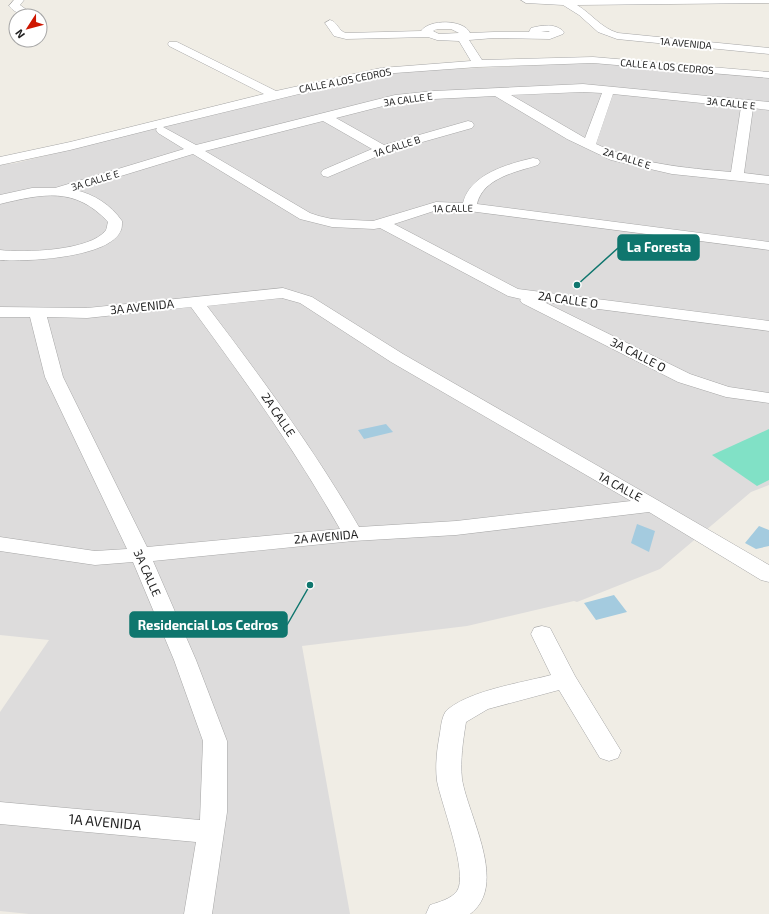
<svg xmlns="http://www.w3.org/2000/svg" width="769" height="914" font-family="'Exo 2',sans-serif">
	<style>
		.residential { fill: #dddcdc }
		.pitch { fill: #81e1c6 }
		.water { fill: #a4cbdf }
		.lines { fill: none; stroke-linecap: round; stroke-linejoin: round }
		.minor-casing { stroke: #a6a6a6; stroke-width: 1 }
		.minor { fill: #fff; fill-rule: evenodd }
		.labels { text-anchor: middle; stroke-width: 4; stroke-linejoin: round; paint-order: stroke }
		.far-street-label { font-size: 10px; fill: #1f1f1f; stroke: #fff }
		.street-label { font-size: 12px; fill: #1f1f1f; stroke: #fff }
		.near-street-label { font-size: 14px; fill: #1f1f1f; stroke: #fff }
		.leader { fill: none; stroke: #0f766e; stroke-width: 1.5 }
		.callout-dot { fill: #0f766e; stroke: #fff; stroke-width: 1.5 }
		.callout { fill: #0f766e; stroke: #0f766e; stroke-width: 1.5 }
		.callout-label { font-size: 13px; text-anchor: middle; font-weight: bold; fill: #fff }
	</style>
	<rect width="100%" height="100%" fill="#f0ede5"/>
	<path class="residential" d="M584 63 634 65 769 77V485L751 492 660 569 577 602 574 601 467 626 302 646 350 914H29L0 911V712L49 640 0 635V165L16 163 354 79 392 72Z"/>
	<path class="pitch" d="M769 429V480L757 486 712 455Z"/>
	<path class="water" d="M386 424 393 432 364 439 358 430Z
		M637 524 655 531 649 552 631 543Z
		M759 526 769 530V546L756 549 745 543Z
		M614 595 627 612 596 620 584 603Z"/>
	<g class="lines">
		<g class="minor-casing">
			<path id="minor" d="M14 0H24L20 5 35 16C24 16 16 14 9 6Z
				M521 0H769V3L577 5C592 14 601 28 618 33L769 48V54L617 39 598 32 579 15 563 5 526 3Z
				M330 20C338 22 338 31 346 33L421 31C429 19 464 19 470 33L494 32H529L531 28C542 25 556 23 564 32L563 34 550 39 494 38 469 40 482 60 593 57 769 72V78L593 63 478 67 381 74 163 127 196 145 395 95 434 91 583 84 769 102V110L753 108 744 173 769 176V184L672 174 611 160 567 139 495 96 434 99 395 103 336 118 384 145 468 121 472 122 474 125 472 128 387 152 328 177 323 176 321 173 323 170 372 149 323 121 205 151 310 213 319 216 332 219 373 221 436 202 463 203C470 174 508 164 533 158L538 159 540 162 538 165C516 172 483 178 477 204L769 242V250L469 211 437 210 394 224 518 289 769 321V331L544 302 690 374 729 387 769 393V403L726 397 678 382 522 303 520 300 521 299 508 296 380 228 374 229 332 227 300 219 193 154 75 190C94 194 111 205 122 221 122 224 122 228 121 230 111 258 25 262 0 260V250C23 253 91 251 106 230 107 228 107 225 108 222 75 186 42 194 0 204V195L32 188H55L184 149 158 133 156 130 157 128 70 150 0 165V157L70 142 264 94 169 46 168 44 169 42H177L276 91 381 68 471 61 459 41 437 40 428 37 346 39 334 36 325 23ZM437 29H451L459 33 439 34 433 31ZM548 31 550 32H541ZM583 92 602 93 585 138 511 95ZM613 94 741 107 731 172C685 168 638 164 596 144Z
				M283 288 312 297 403 354 659 501 769 565V582L761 580 649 512 456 535 353 541 153 561 196 660 227 741V812L212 914H184L196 842 0 824V802L200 820 203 741 174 660 133 562 95 565 0 551V537L95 551 127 549 45 377 30 317H0V307L87 308ZM282 298 300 303 391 362 631 501 456 521 359 527C314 449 261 377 207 306ZM191 307C244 379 296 451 340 529L147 547 63 377 47 317 87 318Z
				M542 626 550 628 575 676 621 751 618 758 609 761 600 758 559 690 488 709 466 722C463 741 460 760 462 779 468 816 509 885 470 914H426L430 905C439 902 451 899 457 891 469 874 441 803 437 781 435 765 437 749 440 733 441 726 442 715 447 710 471 690 521 683 551 675L531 634 534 628Z"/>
		</g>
		<use href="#minor" class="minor"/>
	</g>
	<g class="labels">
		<g class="far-street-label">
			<text transform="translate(686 43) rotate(5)" y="4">1A AVENIDA</text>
			<text transform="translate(667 66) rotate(5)" y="4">CALLE A LOS CEDROS</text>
			<text transform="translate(345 80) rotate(-11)" y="4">CALLE A LOS CEDROS</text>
			<text transform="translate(408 99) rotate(-8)" y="4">3A CALLE E</text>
			<text transform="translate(731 103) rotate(6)" y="4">3A CALLE E</text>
			<text transform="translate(397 146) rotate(-18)" y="4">1A CALLE B</text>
			<text transform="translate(627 158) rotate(17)" y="4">2A CALLE E</text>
			<text transform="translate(95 180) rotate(-17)" y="4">3A CALLE E</text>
			<text transform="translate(453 208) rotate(-1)" y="4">1A CALLE</text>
		</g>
		<g class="street-label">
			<text transform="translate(568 300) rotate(8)" y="4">2A CALLE O</text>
			<text transform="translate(142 307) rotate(-6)" y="4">3A AVENIDA</text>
			<text transform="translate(638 355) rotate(27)" y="4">3A CALLE O</text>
			<text transform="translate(278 415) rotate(56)" y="4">2A CALLE</text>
			<text transform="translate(620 487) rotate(29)" y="4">1A CALLE</text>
			<text transform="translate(326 537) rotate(-5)" y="4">2A AVENIDA</text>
			<text transform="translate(147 573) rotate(66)" y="4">3A CALLE</text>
		</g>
		<g class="near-street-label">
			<text transform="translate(105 822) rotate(5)" y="5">1A AVENIDA</text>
		</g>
	</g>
	<path class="leader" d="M577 285L618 248M310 585L287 625"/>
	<g class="callout-dot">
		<circle cx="577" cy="285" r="4"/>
		<circle cx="310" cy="585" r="4"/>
	</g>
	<g class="callout">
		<rect x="618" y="235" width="81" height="25" rx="4"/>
		<rect x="130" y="612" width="157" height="25" rx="4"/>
	</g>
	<g class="callout-label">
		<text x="659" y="252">La Foresta</text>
		<text x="208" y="630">Residencial Los Cedros</text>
	</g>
	<g transform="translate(28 28) rotate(234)"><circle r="19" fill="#ffffff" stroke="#a5a5a5"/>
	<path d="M0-3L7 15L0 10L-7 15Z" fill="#ce1600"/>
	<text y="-6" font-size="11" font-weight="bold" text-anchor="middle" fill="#1f1f1f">N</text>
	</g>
</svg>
